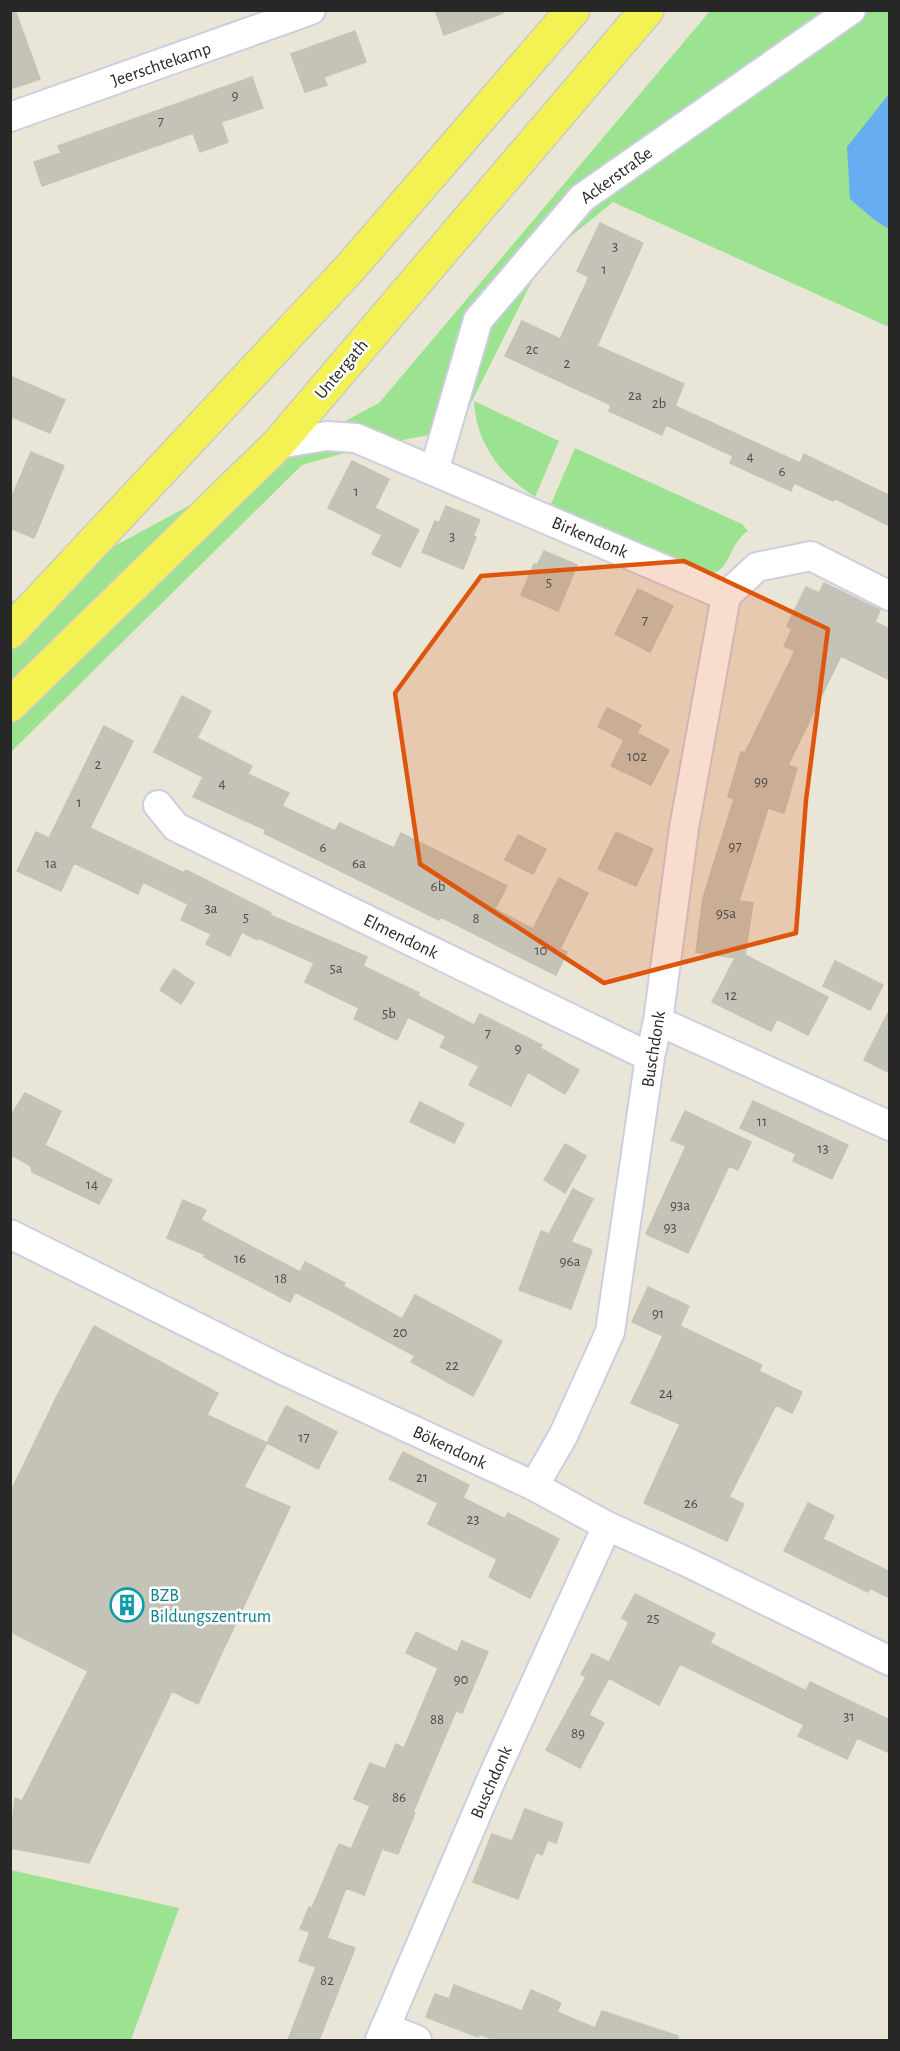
<svg xmlns="http://www.w3.org/2000/svg" width="900" height="2051" font-family="'Alegreya Sans',sans-serif">
	<style>
		.green { fill: #9be391 }
		.water { fill: #66adf1 }
		.building { fill: #c5c3b7; stroke: #c5c3b2; stroke-width: 1.5 }
		.lines { fill: none; stroke-linecap: round; stroke-linejoin: round }
		.minor-casing { stroke: #cdcde1; stroke-width: 32 }
		.major-casing { stroke: #cbcbcb; stroke-width: 36 }
		.minor { stroke: #fff; stroke-width: 28 }
		.major { stroke: #f4f253; stroke-width: 33 }
		.marked { fill: #de560d; fill-opacity: 0.2; stroke: #de560d; stroke-width: 4.5; stroke-linejoin: round }
		.labels { text-anchor: middle; stroke-width: 5; stroke-linejoin: round; paint-order: stroke }
		.number-label { font-size: 15px; fill: #4e4e4b }
		.street-label { font-size: 18px; fill: #272727; stroke: #fff }
		.culture-label { font-size: 18px; fill: #0d838f; stroke: #fff; text-anchor: start }
	</style>
	<rect width="100%" height="100%" fill="#eae6d7"/>
	<path class="green" d="M710 11H889V327L613 202 543 259 458 429 358 449 302 465 11 752V602L379 403Z
		M474 401 559 441 535 497C501 475 476 444 474 401Z
		M575 448 742 524 748 531C726 545 731 579 702 573L551 504Z
		M11 1870 179 1908 131 2040H11Z"/>
	<path class="water" d="M889 94V229L876 221 850 199 847 147Z"/>
	<path class="building" d="M10 10H15L40 79 10 89Z
		M435 10H503V13L444 35Z
		M355 31 366 62 324 77 327 85 305 92 291 54Z
		M252 77 263 108 221 122 228 142 200 152 193 133 42 186 34 162 61 153 58 146Z
		M600 223 643 243 597 346 684 384 675 406 800 463 804 454 890 496V526L834 498 833 501 794 483 791 491 730 463 733 456 666 425 662 435 609 411 611 405 505 356 522 321 560 339 589 277 577 271Z
		M10 376 65 400 50 433 10 416Z
		M31 452 64 466 34 538 10 528V501Z
		M352 461 389 479 375 508 419 530 400 567 372 554 382 535 328 508Z
		M446 506 480 520 473 536 476 537 463 569 422 552 435 521 439 523Z
		M544 551 577 565 558 611 521 595 534 564 537 565Z
		M824 583 880 610 875 622 890 629V680L841 656 788 765 797 768 784 813 768 808 739 901 753 903 745 955 828 997 808 1035 777 1019 771 1031 712 1002 735 958 696 952 703 898 734 799 728 797 741 752 745 753 795 651 784 646 792 629 787 626 806 587 819 593Z
		M638 589 673 606 650 652 615 634Z
		M182 696 211 711 197 738 252 766 248 774 289 793 282 806 335 831 340 823 394 848 401 833 507 886 495 909 533 929 559 878 588 893 560 949 567 952 556 975 441 917 439 920 411 906 264 833 266 830 193 797 203 777 154 752Z
		M607 708 641 725 637 733 669 750 651 785 611 766 624 740 598 727Z
		M104 726 133 741 90 828 184 873 186 870 271 913 270 915 367 957 363 966 419 993 418 996 474 1025 480 1014 542 1045 540 1048 579 1070 565 1094 528 1072 511 1106 469 1085 479 1066 440 1047 446 1036 408 1017 397 1040 354 1019 359 1008 305 982 314 963 258 938 257 940 242 932 230 956 206 944 211 934 181 920 188 904 143 882 138 894 74 863 61 891 17 871 36 832 49 838Z
		M616 832 653 849 636 886 598 869Z
		M518 835 546 849 533 874 505 860Z
		M835 961 883 985 870 1010 823 986Z
		M174 969 194 983 181 1004 160 990Z
		M890 1009V1073L864 1060Z
		M25 1093 61 1111 45 1145 112 1180 99 1204 32 1172 31 1166 10 1154V1117Z
		M753 1101 848 1145 832 1179 793 1161 796 1154 740 1128Z
		M420 1102 464 1124 454 1143 410 1122Z
		M685 1111 751 1142 738 1170 729 1166 688 1253 646 1234 686 1146 671 1140Z
		M565 1144 586 1156 565 1193 544 1180Z
		M573 1189 593 1199 571 1242 592 1250 571 1309 519 1290 541 1231 549 1234Z
		M183 1200 206 1210 201 1220 300 1272 305 1262 345 1283 343 1286 402 1319 415 1295 502 1341 473 1396 411 1362 415 1356 330 1310 295 1292 290 1302 204 1257 206 1255 167 1238Z
		M648 1287 689 1306 680 1326 762 1365 759 1371 802 1392 792 1413 776 1405 729 1497 744 1504 727 1541 644 1503 680 1424 631 1403 663 1336 632 1322Z
		M94 1326 218 1393 207 1415 267 1443 244 1487 290 1507 198 1704 172 1691 89 1863 10 1848 15 1798 22 1801 88 1671 13 1633 10 1616V1493L57 1396Z
		M286 1406 337 1432 318 1469 267 1443Z
		M403 1452 469 1485 463 1498 505 1519 508 1513 559 1539 530 1598 489 1577 497 1559 428 1524 438 1503 389 1479Z
		M808 1503 834 1516 823 1539 890 1572V1598L870 1588 868 1592 784 1551Z
		M635 1594 715 1634 710 1643 806 1691 810 1682 890 1720V1753L857 1738 847 1759 798 1736 804 1725 680 1664 659 1705 609 1678 589 1715 604 1723 580 1768 546 1750 586 1677 581 1674 592 1654 609 1662 629 1622 622 1618Z
		M416 1632 457 1652 462 1641 488 1652 462 1713 456 1711 413 1812 415 1813 398 1854 382 1849 364 1895 346 1888 327 1938 355 1948 319 2040H288L316 1967 299 1961 310 1932 300 1929 309 1907 312 1908 339 1844 351 1849 370 1806 354 1799 370 1763 385 1769 396 1744 404 1748 438 1668 406 1653Z
		M525 1809 563 1823 556 1843 548 1840 542 1855 536 1852 518 1899 473 1882 492 1834 512 1841Z
		M454 1985 522 2011 531 1990 561 2003 557 2012 595 2028 602 2011 678 2036V2040H495L479 2034 478 2037 426 2017 435 1994 449 1999Z"/>
	<g class="lines">
		<g class="minor-casing">
			<path id="minor" d="M10 117 311 10
				M278 444 327 436 356 438 726 596 757 567 811 556 890 596
				M434 471 478 320 582 198 851 10
				M158 805 176 827 650 1057
				M658 1021 890 1126
				M10 1234 283 1370 534 1486 607 1526 687 1562 890 1661
				M534 1486 563 1436 610 1332 650 1057 658 1021 684 828 726 596
				M385 2027 417 2040
				M380 2040 492 1778 607 1526"/>
		</g>
		<g class="major-casing">
			<path id="major" d="M10 632 350 268 573 10
				M10 705 278 444 647 10"/>
		</g>
		<use href="#minor" class="minor"/>
		<use href="#major" class="major"/>
	</g>
	<path class="marked" d="M684 561 828 629 806 800 796 933 604 983 420 864 395 693 481 576Z"/>
	<defs>
		<g id="building-ring" transform="scale(1.725)"><circle r="9.5" fill="#fff" stroke="#0f9aa8" stroke-width="1.5"/><path d="M-4-6H4V6H1V3H-1V6H-4ZM-2.5-4.3h1.7v1.8h-1.7ZM.8-4.3h1.7v1.8H.8ZM-2.5-1h1.7V.8h-1.7ZM.8-1h1.7V.8H.8Z" fill="#0f9aa8"/></g>
	</defs>
	<g fill-rule="evenodd">
		<use href="#building-ring" x="127" y="1605"/>
	</g>
	<g class="labels">
		<g class="number-label">
			<text x="235" y="100">9</text>
			<text x="161" y="126">7</text>
			<text x="615" y="251">3</text>
			<text x="604" y="274">1</text>
			<text x="532" y="354">2c</text>
			<text x="567" y="368">2</text>
			<text x="635" y="400">2a</text>
			<text x="659" y="408">2b</text>
			<text x="750" y="461">4</text>
			<text x="782" y="476">6</text>
			<text x="356" y="496">1</text>
			<text x="452" y="541">3</text>
			<text x="549" y="587">5</text>
			<text x="645" y="625">7</text>
			<text x="637" y="761">102</text>
			<text x="98" y="769">2</text>
			<text x="761" y="786">99</text>
			<text x="222" y="788">4</text>
			<text x="79" y="807">1</text>
			<text x="735" y="851">97</text>
			<text x="323" y="852">6</text>
			<text x="51" y="868">1a</text>
			<text x="359" y="868">6a</text>
			<text x="438" y="891">6b</text>
			<text x="211" y="913">3a</text>
			<text x="726" y="918">95a</text>
			<text x="246" y="922">5</text>
			<text x="476" y="923">8</text>
			<text x="541" y="955">10</text>
			<text x="336" y="973">5a</text>
			<text x="731" y="1000">12</text>
			<text x="389" y="1018">5b</text>
			<text x="488" y="1038">7</text>
			<text x="518" y="1053">9</text>
			<text x="762" y="1126">11</text>
			<text x="823" y="1153">13</text>
			<text x="92" y="1189">14</text>
			<text x="680" y="1210">93a</text>
			<text x="670" y="1232">93</text>
			<text x="240" y="1263">16</text>
			<text x="570" y="1266">96a</text>
			<text x="281" y="1283">18</text>
			<text x="658" y="1318">91</text>
			<text x="400" y="1337">20</text>
			<text x="452" y="1370">22</text>
			<text x="666" y="1398">24</text>
			<text x="304" y="1442">17</text>
			<text x="422" y="1482">21</text>
			<text x="691" y="1508">26</text>
			<text x="473" y="1524">23</text>
			<text x="653" y="1623">25</text>
			<text x="461" y="1684">90</text>
			<text x="849" y="1721">31</text>
			<text x="437" y="1724">88</text>
			<text x="578" y="1738">89</text>
			<text x="399" y="1802">86</text>
			<text x="327" y="1985">82</text>
		</g>
		<g class="street-label">
			<text transform="translate(161 64) rotate(-19)" y="6">Jeerschtekamp</text>
			<text transform="translate(616 175) rotate(-36)" y="6">Ackerstraße</text>
			<text transform="translate(341 369) rotate(-50)" y="6">Untergath</text>
			<text transform="translate(590 537) rotate(23)" y="6">Birkendonk</text>
			<text transform="translate(401 936) rotate(26)" y="6">Elmendonk</text>
			<text transform="translate(653 1049) rotate(-81)" y="6">Buschdonk</text>
			<text transform="translate(450 1447) rotate(25)" y="6">Bökendonk</text>
			<text transform="translate(491 1782) rotate(-66)" y="6">Buschdonk</text>
		</g>
		<g class="culture-label">
			<text x="150" y="1601">BZB<tspan x="150" dy="21">Bildungszentrum</tspan></text>
		</g>
	</g>
	<rect width="900" height="2051" fill="none" stroke="#272727" stroke-width="24"/>
</svg>
